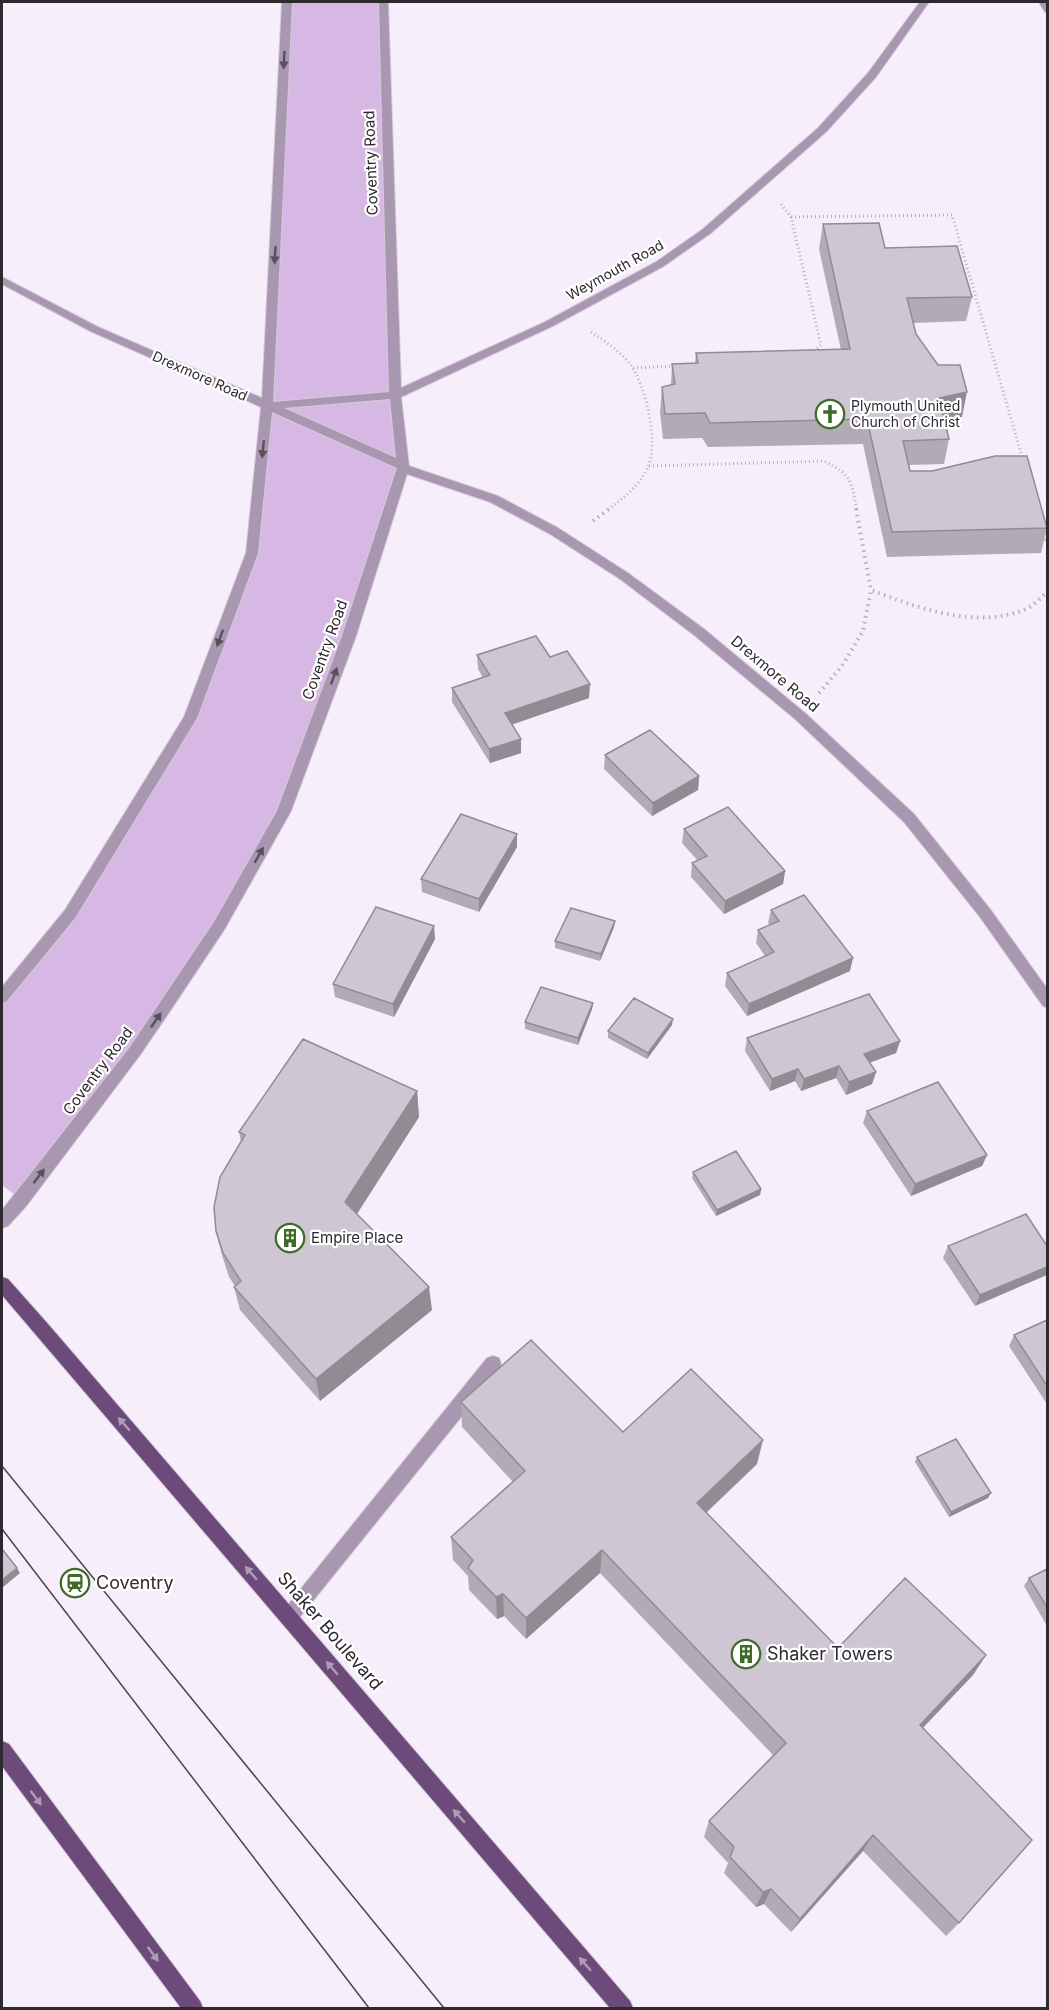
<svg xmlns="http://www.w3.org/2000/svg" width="1049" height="2010" font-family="Inter,sans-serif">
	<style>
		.green { fill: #d7b8e4 }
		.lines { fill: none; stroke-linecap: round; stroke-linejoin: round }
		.service-casing { stroke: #d3cbd6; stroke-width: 2 }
		.minor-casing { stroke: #d3cbd6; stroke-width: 2 }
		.primary-casing { stroke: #d3cbd6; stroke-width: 2 }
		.path-far1 { stroke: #b6afba; stroke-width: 3; stroke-dasharray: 1 3; stroke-linecap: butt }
		.path { stroke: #b6afba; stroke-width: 4; stroke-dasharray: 1.5 4.5; stroke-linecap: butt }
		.service { fill: #a996b1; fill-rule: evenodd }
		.minor { fill: #a996b1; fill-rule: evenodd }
		.primary { fill: #6c4a79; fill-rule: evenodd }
		.tram { stroke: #4b474d; stroke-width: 1.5 }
		.wall { fill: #b2aab5 }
		.shaded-wall { fill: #918b94 }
		.building { fill: #cfc6d3; stroke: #918b94; stroke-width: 1.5 }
		.oneway { fill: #58505c }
		.oneway2 { fill: #ae9bb5 }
		.labels { text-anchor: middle; stroke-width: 4.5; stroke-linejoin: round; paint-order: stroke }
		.far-street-label { font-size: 14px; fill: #2d2a2f; stroke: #fff }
		.far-poi-label { font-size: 14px; fill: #2d2a2f; stroke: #fff; text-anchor: start }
		.street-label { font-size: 15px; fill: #2d2a2f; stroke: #fff }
		.poi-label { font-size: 15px; fill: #2d2a2f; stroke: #fff; text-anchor: start }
		.near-poi-label { font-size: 18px; fill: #2d2a2f; stroke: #fff; text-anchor: start }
		.near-street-label { font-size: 18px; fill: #2d2a2f; stroke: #fff }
	</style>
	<rect width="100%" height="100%" fill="#f7eefb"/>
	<path class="green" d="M287 2H383L395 395 402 465 284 811 219 926 21 1200 2 1185V997L70 914 190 718 252 553 267 406Z"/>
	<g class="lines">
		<g class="service-casing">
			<path id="service" d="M493 1356 499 1358 501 1364 499 1370 295 1623 289 1626 283 1623 280 1617 283 1611 487 1358Z"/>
		</g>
		<g class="minor-casing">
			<path id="minor" d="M282 2H292L273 402 389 392 379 2H388L401 388 545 322 656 262 703 229 818 128 868 73 920 2H929L876 77 826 132 711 233 664 266 553 326 401 397 409 466 498 496 558 528 628 573 704 629 805 713 914 814 990 909 1048 990V1008L1043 1006 980 917 904 822 795 719 694 635 620 579 550 534 490 502 407 474 356 636 291 811 224 930 172 1008 140 1055 27 1205 8 1226 2 1228V1210L130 1047 214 922 277 811 342 636 397 468 272 412 258 553 197 718 75 918 7 1001 2 1003V987L65 910 184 717 246 553 261 407 90 331 2 284V277L98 327 262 398ZM390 399 396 458 284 408Z
				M1039 2H1048V13L1045 12Z"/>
		</g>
		<g class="primary-casing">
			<path id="primary" d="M2 1277 8 1279 48 1324 630 2001 633 2008H610L2 1295Z
				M2 1741 9 1744 200 2001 203 2008H181L2 1766Z"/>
		</g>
		<path class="path-far1" d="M781 204 791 217 821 345 812 353
			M791 217 952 215 1023 460
			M591 332C605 341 620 351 630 364 646 385 659 443 648 467 640 485 623 499 607 510
			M633 368 677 366
			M649 466 824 461C852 475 851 481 857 510"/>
		<path class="path" d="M856 509 871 590
			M593 521 609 509
			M1044 533 1048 545
			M819 693 842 666 863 631 871 590C917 608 977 630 1026 609 1035 605 1041 597 1048 591"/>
		<use href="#service" class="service"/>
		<use href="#minor" class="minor"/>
		<use href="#primary" class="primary"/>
		<path class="tram" d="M2 1466 444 2008
			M2 1529 369 2008"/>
	</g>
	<path class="wall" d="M823 224 885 248 972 297 966 321 913 323 916 334 962 417 945 421 949 439 944 464 909 465 910 471 1047 528 1041 553 887 557 863 444 708 447 702 438 663 439 660 412 662 387 671 385 672 364 695 363 696 353 841 350 819 249Z
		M477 655 550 657 589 698 512 724 521 739V753L490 763 452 702V688L483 678 478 669Z
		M605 755 699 776 698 790 652 816 604 769Z
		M684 829 785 871 783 884 724 914 691 877 692 863 698 861 682 843Z
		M517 834V847L479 912 422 892 421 879Z
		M771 910 850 971 747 1016 725 986 727 973 765 956 756 943 758 930 770 925 768 923Z
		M615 921 614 927 600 961 555 948V941Z
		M435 939 394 1017 335 997 333 984Z
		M593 1003 592 1009 578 1045 525 1029V1022Z
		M672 1025 647 1059 608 1038V1031Z
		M747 1038 900 1041 896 1053 869 1063 876 1072 872 1084 846 1095 836 1078 801 1091 795 1081 770 1091 745 1051Z
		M417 1091 419 1117 357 1214 432 1310 320 1401 240 1310 234 1287 235 1286 229 1277 222 1255 216 1231 241 1142 239 1132Z
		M867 1111 987 1155 982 1166 911 1196 863 1123Z
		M693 1172 761 1189 760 1195 716 1216 692 1178Z
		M1026 1214 975 1306 943 1258 948 1246Z
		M1047 1320V1404L1009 1346 1014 1335Z
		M461 1402 623 1432 757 1464 706 1513 838 1648 986 1655 973 1675 923 1728 959 1923 946 1936 863 1851 791 1932 764 1904 756 1907 724 1873 728 1863 704 1837 709 1821 773 1755 600 1573 526 1639 504 1616 497 1619 469 1590 468 1576 453 1560 451 1537 513 1482 462 1427Z
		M917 1457 988 1498 949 1517 915 1462Z
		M1047 1569V1626L1024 1586 1029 1578Z"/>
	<path class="shaded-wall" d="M967 392 962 417 934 423 939 398Z
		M590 684 589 698 505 727V713Z
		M521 739V753L490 763 489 749Z
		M699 776 698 790 652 816 653 803Z
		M517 834V847L479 912V899Z
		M785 871 783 884 724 914 725 901Z
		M615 921 614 927 600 961 601 954Z
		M434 926 435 939 394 1017 393 1004Z
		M853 958 850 971 747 1016 749 1004Z
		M593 1003 592 1009 578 1045V1038Z
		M673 1019 672 1025 647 1059 648 1053Z
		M900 1041 896 1053 860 1066 864 1054Z
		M839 1066 836 1078 801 1091 804 1079Z
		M798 1069 795 1081 770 1091 772 1079Z
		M876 1072 872 1084 846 1095 849 1082Z
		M417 1091 419 1117 349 1226 345 1202Z
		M987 1155 982 1166 911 1196 915 1184Z
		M761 1189 760 1195 716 1216 717 1210Z
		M1047 1267V1275L975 1306 980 1295Z
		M429 1287 432 1310 320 1401 316 1379Z
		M763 1440 757 1464 692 1526 697 1503Z
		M991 1493 988 1498 949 1517 951 1512Z
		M602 1550 600 1573 526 1639V1618Z
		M17 1568 20 1573 2 1588V1580Z
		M503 1594 504 1616 497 1619 496 1597Z
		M986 1655 973 1675 908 1743 920 1725Z
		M873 1835 863 1851 791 1932 800 1919Z
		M771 1889 764 1904 756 1907 763 1892Z"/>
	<path class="building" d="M879 223 885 248 957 246 972 297 907 298 916 334 938 365H960L967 392 939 398 949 439 903 441 910 471H932L995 456H1027L1047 528 892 532 867 419 710 423 705 413 665 414 662 387 675 384 672 364 698 363 696 353 850 349 823 224Z
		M536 636 550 657 567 651 590 684 505 713 521 739 489 749 452 688 490 675 477 655Z
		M650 730 699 776 653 803 605 755Z
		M728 807 785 871 725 901 692 863 707 856 684 829Z
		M461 814 517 834 479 899 421 879Z
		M804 895 853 958 749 1004 727 973 774 952 758 930 779 921 771 910Z
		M376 907 434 926 393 1004 333 984Z
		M571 908 615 921 601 954 555 941Z
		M541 987 593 1003 578 1038 525 1022Z
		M869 994 900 1041 864 1054 876 1072 849 1082 839 1066 804 1079 798 1069 772 1079 747 1038Z
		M634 998 673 1019 648 1053 608 1031Z
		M303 1039 417 1091 345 1202 429 1287 316 1379 234 1287 241 1281 223 1253 216 1231 214 1207 220 1177 245 1135 239 1132Z
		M938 1082 987 1155 915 1184 867 1111Z
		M736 1151 761 1189 717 1210 693 1172Z
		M1026 1214 1047 1246V1267L980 1295 948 1246Z
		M1047 1320V1386L1014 1335Z
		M531 1340 623 1432 691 1369 763 1440 697 1503 838 1648 905 1578 986 1655 920 1725 1032 1840 959 1923 873 1835 800 1919 771 1889 763 1892 730 1857 734 1847 709 1821 786 1743 602 1550 526 1618 503 1594 496 1597 468 1568 473 1560 451 1537 525 1471 461 1402Z
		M956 1439 991 1493 951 1512 917 1457Z
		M2 1549 17 1568 2 1580Z
		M1047 1569V1607L1029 1578Z"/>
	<defs><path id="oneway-solid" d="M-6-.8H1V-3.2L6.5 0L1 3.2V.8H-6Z" transform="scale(1.5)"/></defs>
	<g class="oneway">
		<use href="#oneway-solid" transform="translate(284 60) rotate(93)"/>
		<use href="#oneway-solid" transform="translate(275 255) rotate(93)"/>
		<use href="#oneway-solid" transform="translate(263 449) rotate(96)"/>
		<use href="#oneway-solid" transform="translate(220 638) rotate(110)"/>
		<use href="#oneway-solid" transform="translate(334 676) rotate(-70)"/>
		<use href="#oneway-solid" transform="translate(259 855) rotate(-61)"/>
		<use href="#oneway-solid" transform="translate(156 1020) rotate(-56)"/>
		<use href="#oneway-solid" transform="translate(39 1176) rotate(-53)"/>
	</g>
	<g class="oneway2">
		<use href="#oneway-solid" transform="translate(124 1424) rotate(-131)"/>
		<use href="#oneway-solid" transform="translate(251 1573) rotate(-131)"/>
		<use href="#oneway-solid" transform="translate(332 1668) rotate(-131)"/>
		<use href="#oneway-solid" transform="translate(36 1798) rotate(53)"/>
		<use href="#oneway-solid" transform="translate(459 1816) rotate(-131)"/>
		<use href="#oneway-solid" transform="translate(153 1954) rotate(54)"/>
		<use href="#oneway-solid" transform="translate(585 1964) rotate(-131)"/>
	</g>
	<defs>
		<g id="church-ring" transform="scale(1.5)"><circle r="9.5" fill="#fff" stroke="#3f6a28" stroke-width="1.5"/><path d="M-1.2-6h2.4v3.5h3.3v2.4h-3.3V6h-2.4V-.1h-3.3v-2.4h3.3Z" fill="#3f6a28"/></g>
		<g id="building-ring" transform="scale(1.5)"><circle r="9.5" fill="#fff" stroke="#3f6a28" stroke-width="1.5"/><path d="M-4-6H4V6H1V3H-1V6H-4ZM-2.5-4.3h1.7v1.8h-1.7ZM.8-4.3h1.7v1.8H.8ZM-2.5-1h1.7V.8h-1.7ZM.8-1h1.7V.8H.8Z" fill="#3f6a28"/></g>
		<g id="station-ring" transform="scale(1.5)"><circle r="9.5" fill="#fff" stroke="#3f6a28" stroke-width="1.5"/><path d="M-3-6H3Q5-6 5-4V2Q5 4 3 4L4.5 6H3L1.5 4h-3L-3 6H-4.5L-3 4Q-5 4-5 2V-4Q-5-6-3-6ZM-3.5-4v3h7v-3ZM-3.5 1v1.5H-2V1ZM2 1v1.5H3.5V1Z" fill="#3f6a28"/></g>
	</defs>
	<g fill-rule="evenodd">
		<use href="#church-ring" x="830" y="414"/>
		<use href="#building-ring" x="290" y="1238"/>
		<use href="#station-ring" x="75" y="1583"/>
		<use href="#building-ring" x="746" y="1654"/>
	</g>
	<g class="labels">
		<g class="far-street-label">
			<text transform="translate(615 270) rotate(-29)" y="5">Weymouth Road</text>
			<text transform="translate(200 376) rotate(24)" y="5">Drexmore Road</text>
		</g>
		<g class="far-poi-label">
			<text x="851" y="411">Plymouth United<tspan x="851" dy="16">Church of Christ</tspan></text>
		</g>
		<g class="street-label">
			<text transform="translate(371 163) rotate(-92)" y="5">Coventry Road</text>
			<text transform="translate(325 650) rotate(-70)" y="5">Coventry Road</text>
			<text transform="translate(775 674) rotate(40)" y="5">Drexmore Road</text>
			<text transform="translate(98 1071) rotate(-53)" y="5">Coventry Road</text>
		</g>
		<g class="poi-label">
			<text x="311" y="1243">Empire Place</text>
		</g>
		<g class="near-poi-label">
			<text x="96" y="1589">Coventry</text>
			<text x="767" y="1660">Shaker Towers</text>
		</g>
		<g class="near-street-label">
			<text transform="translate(330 1631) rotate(49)" y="6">Shaker Boulevard</text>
		</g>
	</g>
	<rect width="1049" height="2010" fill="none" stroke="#2d2a2f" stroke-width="6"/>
</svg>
